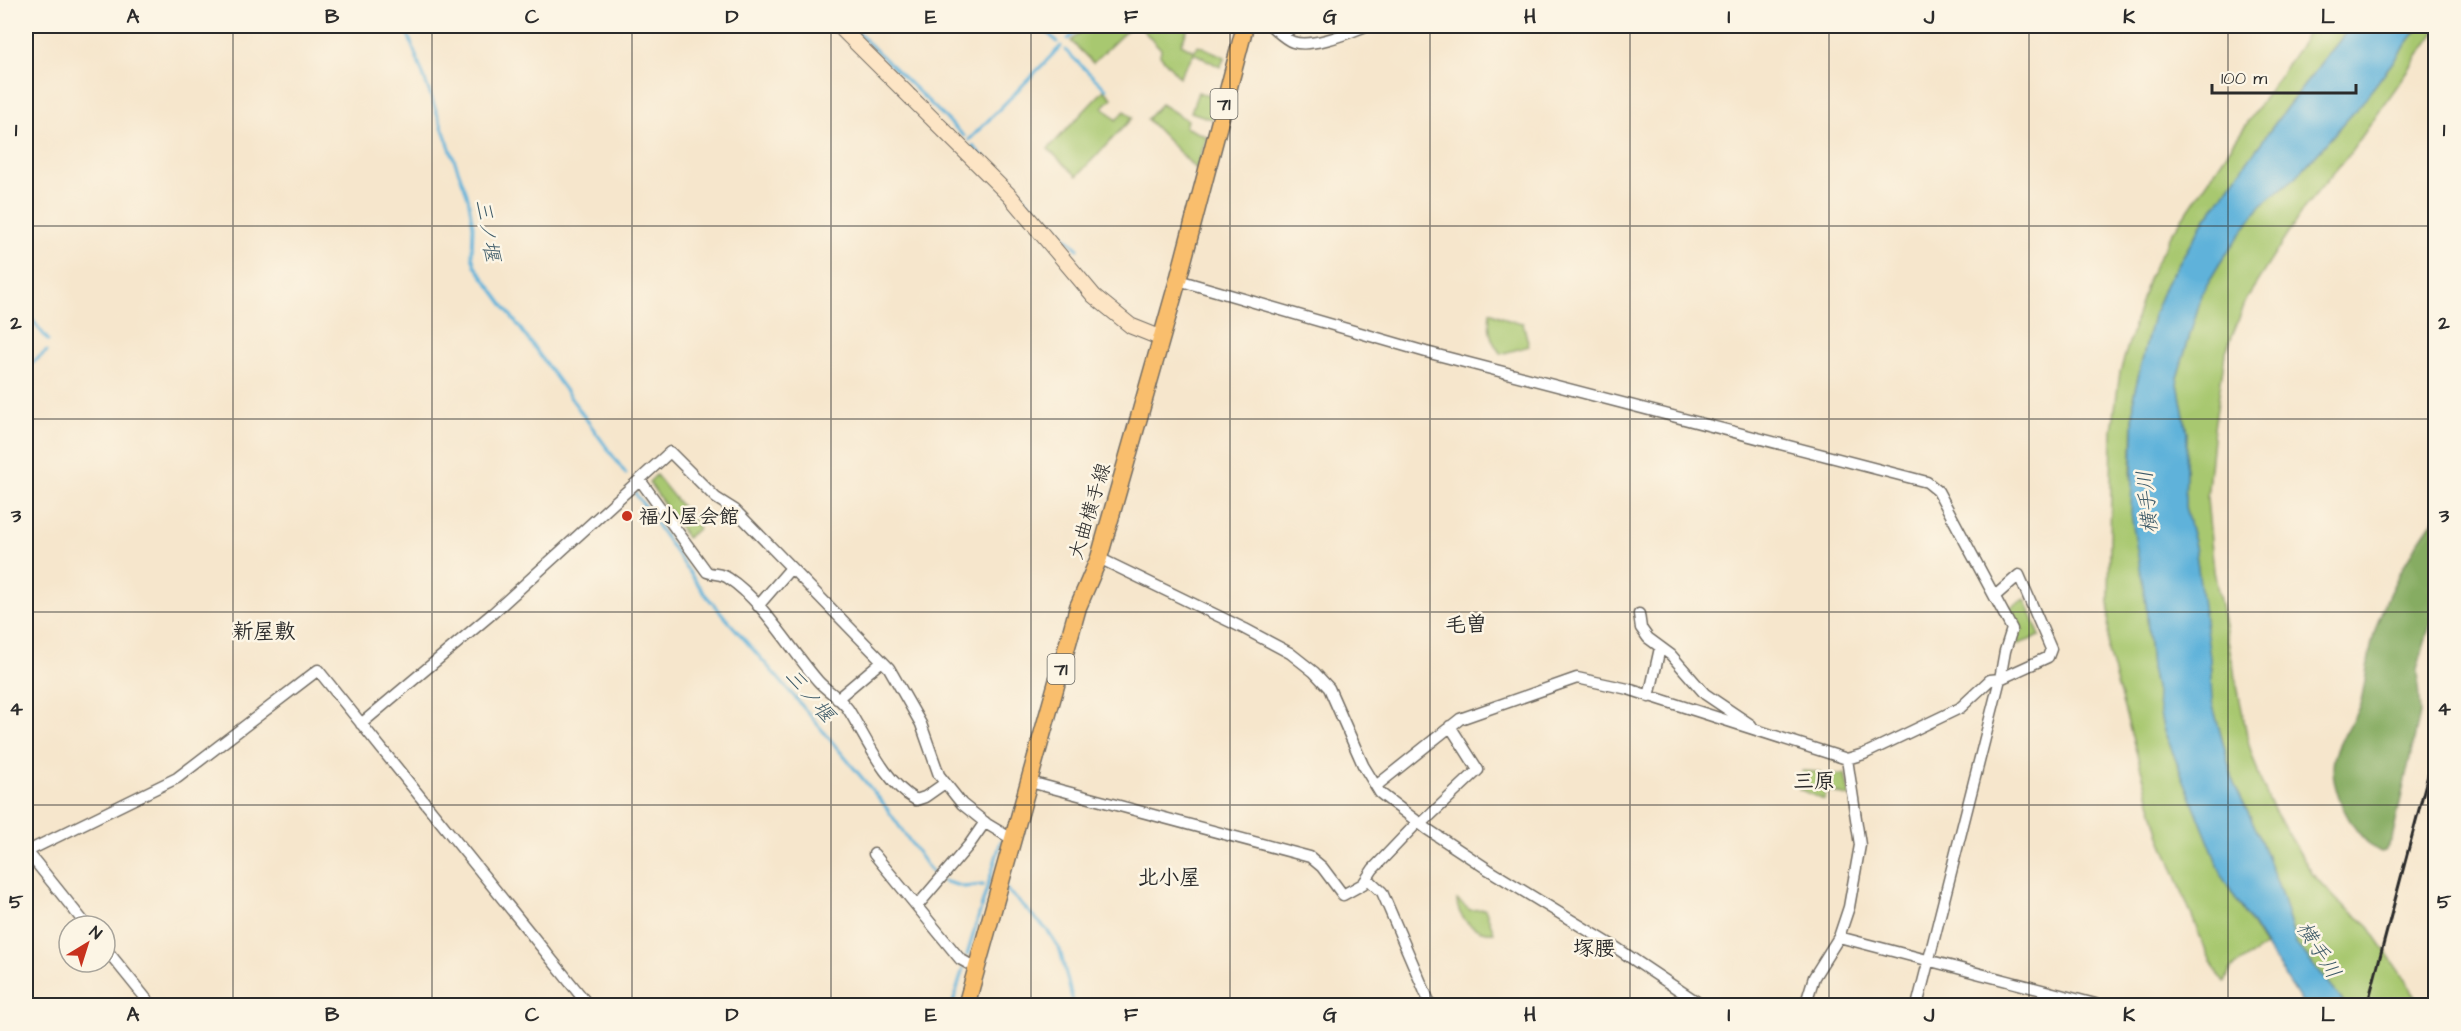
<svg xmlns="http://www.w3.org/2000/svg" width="2461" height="1031" font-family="'Architects Daughter','Klee One',sans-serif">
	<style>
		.green { fill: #a8c870; stroke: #6a7a4e; stroke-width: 1.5 }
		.forest { fill: #86ac62; stroke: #586c46; stroke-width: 1.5 }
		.water { fill: #5eb2da; stroke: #446e82; stroke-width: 1.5 }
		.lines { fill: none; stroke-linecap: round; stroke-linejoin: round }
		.stream { stroke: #5eb2da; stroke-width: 3 }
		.street-casing { stroke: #726c63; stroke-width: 13 }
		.secondary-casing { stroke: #726c63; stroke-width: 17 }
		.primary-casing { stroke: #726c63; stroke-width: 19 }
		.street { stroke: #fff; stroke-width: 10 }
		.secondary { stroke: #fde5c5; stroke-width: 15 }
		.primary { stroke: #f9be6d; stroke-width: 16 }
		.rail { stroke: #2b2b2b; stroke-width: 3 }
		.grid { fill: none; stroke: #2b2b2b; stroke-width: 1.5; stroke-opacity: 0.55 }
		.poi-dot { fill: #c8321e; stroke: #fcf5e5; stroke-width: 2 }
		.labels { text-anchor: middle; stroke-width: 5; stroke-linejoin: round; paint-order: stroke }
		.shield { fill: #fcf5e5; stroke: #6a6863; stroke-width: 1.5 }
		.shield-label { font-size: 18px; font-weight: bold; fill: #2b2b2b }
		.street-label { font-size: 20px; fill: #2b2b2b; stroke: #fcf5e5 }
		.poi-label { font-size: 20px; font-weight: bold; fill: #2b2b2b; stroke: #fcf5e5; text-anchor: start }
		.water-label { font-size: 21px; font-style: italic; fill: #3d5a68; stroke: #fcf5e5 }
		.neighbourhood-label { font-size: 21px; font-weight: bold; fill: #2b2b2b; stroke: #fcf5e5 }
		.neatline { fill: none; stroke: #2b2b2b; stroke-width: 2 }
		.grid-label { font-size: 20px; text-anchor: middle; font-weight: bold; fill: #2b2b2b }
	</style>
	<rect width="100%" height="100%" fill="#fcf5e5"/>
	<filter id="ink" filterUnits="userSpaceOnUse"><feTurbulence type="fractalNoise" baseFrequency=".0167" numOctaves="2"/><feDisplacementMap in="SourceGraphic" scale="12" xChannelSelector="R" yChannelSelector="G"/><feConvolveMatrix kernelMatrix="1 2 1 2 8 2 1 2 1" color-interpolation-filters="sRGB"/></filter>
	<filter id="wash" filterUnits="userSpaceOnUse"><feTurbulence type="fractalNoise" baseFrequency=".008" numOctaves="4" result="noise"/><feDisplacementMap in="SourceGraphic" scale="24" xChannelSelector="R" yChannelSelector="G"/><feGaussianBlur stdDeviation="1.35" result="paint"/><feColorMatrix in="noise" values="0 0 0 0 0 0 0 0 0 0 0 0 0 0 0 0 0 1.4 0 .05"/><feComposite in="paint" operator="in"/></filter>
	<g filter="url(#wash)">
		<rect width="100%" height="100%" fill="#f6e6cc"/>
		<path class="green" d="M1087 26H1131L1093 63 1071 41Z
			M1139 26H1189L1181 44 1194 51 1198 45 1225 57 1220 67 1194 53 1179 77 1160 55 1161 49Z
			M2310 26H2351L2287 107 2205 220 2166 284 2153 316 2134 394 2131 475 2146 604 2151 668 2163 728 2224 880 2265 946 2231 969 2225 982 2218 975 2205 949 2160 836 2108 652 2112 431 2120 372 2149 276 2171 235 2302 43Z
			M2420 26H2435V32L2351 152 2304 208 2247 298 2225 354 2214 428 2207 499 2214 571 2249 745 2261 782 2274 810 2313 875 2339 902 2367 924 2422 1005H2346L2296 944 2282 896 2257 831 2234 784 2212 702 2210 682 2211 671 2195 546 2185 507 2187 433 2177 378 2203 291 2220 263 2261 205 2296 177 2361 104Z
			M1104 90 1112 98 1103 107 1116 120 1125 111 1132 118 1077 176 1048 149Z
			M1198 92 1219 100 1211 119 1191 112Z
			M1161 104 1187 120 1185 127 1207 137 1196 169 1147 119Z
			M1490 312 1510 321 1523 323 1529 346 1501 354C1490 340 1488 330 1490 312Z
			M656 475 699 528 687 538 649 482Z
			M2025 599 2040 636 2016 645 2015 629 2007 609Z
			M1802 771 1820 772 1821 775 1845 774 1850 797 1827 790 1824 800 1799 789Z
			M1457 900 1470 910 1485 909 1494 932C1476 934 1457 919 1457 900Z"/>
		<path class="forest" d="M2435 518V607L2417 670 2420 713 2392 839 2385 851 2381 852C2354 839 2328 789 2334 759 2339 738 2355 722 2361 701 2366 679 2368 656 2374 634 2386 593 2410 552 2435 518Z"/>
		<path class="water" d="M2351 26H2420L2361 104 2296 177 2261 205 2220 263 2203 291 2177 378 2187 433 2185 507 2195 546 2210 658 2212 702 2234 784 2257 831 2282 896 2296 944 2346 1005 2304 1006 2224 880 2163 728 2151 668 2146 604 2131 514 2134 394 2153 316 2166 284 2205 220 2287 107Z"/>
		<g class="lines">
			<path class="stream" d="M405 26 468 197 473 226 472 255 475 266 626 474
				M851 26 964 136
				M1041 26 1057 42
				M1052 26 1060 34
				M1068 39 1082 26
				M1065 50 1106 89
				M969 140 1061 46
				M973 146 1042 216
				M1050 222 1078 249
				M26 312 48 340
				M26 368 47 351
				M635 493 703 592 798 701 883 803 927 866 938 878
				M943 881 964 887 983 885
				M1006 889 1047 930 1060 950 1074 1006
				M967 955 1001 841
				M952 1006 963 968"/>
		</g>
	</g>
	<g filter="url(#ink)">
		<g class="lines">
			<g class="street-casing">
				<path id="street" d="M1271 26C1277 31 1286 40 1293 42 1313 48 1348 33 1366 26
					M1283 35 1294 26
					M1178 280 1426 352 1927 482 1938 491 2012 629 2005 651 2000 679 1990 680 1960 708 1864 754 1847 759 1628 689 1577 678 1460 719 1376 786
					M640 480 707 572C714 575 721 573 728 578 762 600 791 650 818 681 827 691 840 698 848 709 867 739 884 782 916 800L925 797 945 783
					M1099 558 1245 629 1290 653 1314 672 1329 688 1363 765 1380 793 1427 829 1489 870 1615 947 1703 1006
					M758 606 791 568
					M1639 614 1641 628 1648 638 1671 655 1705 694 1751 725
					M1649 697 1660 648
					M837 699 882 661
					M361 724 493 613 670 452 716 498 735 510 889 668 921 724 939 775 962 804 987 824 1012 839
					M1030 782 1310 857 1322 867 1343 895 1363 884 1373 869 1418 822
					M1421 824 1478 770 1450 726
					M26 849 30 850 177 778 318 670 589 1006
					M26 850 87 926
					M874 854 960 959 976 968
					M1367 878 1382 892 1431 1006
					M918 905 969 845 985 822
					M1839 937 2103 1006
					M105 948 152 1006
					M1805 1006 1814 977 1839 937 1849 907 1860 845 1847 759
					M1917 1006 2000 679 2048 657 2051 649 2019 575 1995 596"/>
			</g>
			<g class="secondary-casing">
				<path id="secondary" d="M839 26 1009 195 1094 296 1131 326 1161 338"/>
			</g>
			<g class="primary-casing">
				<path id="primary" d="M966 1006 1078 607 1099 558 1178 280 1245 26"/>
			</g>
			<use href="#street" class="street"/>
			<use href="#secondary" class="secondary"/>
			<use href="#primary" class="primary"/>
			<path class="rail" d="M2367 1006 2436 745"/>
		</g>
	</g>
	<path class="grid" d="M233 26V1006M432 26V1006M632 26V1006M831 26V1006M1031 26V1006M1230 26V1006M1430 26V1006M1630 26V1006M1829 26V1006M2029 26V1006M2228 26V1006M26 226H2436M26 419H2436M26 612H2436M26 805H2436"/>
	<circle class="poi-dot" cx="627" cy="516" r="6"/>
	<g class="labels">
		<g class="shield">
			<rect x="1210.5" y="89" width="27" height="30" rx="4.5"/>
			<rect x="1047.5" y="654" width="27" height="30" rx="4.5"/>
		</g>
		<g class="shield-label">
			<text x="1224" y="110">71</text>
			<text x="1061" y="675">71</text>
		</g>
		<g class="street-label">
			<text transform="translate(1089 511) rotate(-73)" y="7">大曲横手線</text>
		</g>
		<g class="poi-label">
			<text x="639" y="523">福小屋会館</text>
		</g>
		<g class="water-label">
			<text transform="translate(488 230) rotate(80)" y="7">三ノ堰</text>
			<text transform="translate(2147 502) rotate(-95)" y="7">横手川</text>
			<text transform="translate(810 695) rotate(49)" y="7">三ノ堰</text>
			<text transform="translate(2319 950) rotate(58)" y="7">横手川</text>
		</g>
		<g class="neighbourhood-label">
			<text x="1466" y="631">毛曽</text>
			<text x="264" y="638">新屋敷</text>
			<text x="1814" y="788">三原</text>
			<text x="1169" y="884">北小屋</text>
			<text x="1594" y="955">塚腰</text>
		</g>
	</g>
	<rect width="2461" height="1031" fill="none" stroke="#fcf5e5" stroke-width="66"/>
	<g transform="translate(87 944) rotate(38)"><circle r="28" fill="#fcf5e5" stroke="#a8a49b" stroke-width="1.5"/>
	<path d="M0-4.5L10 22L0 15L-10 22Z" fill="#c8321e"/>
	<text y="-9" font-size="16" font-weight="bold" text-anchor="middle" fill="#2b2b2b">N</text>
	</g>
	<path d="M2212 84v9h144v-9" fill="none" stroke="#2b2b2b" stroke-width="3"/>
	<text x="2221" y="84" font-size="18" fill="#2b2b2b" stroke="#fcf5e5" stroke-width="4.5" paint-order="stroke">100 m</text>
	<rect x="33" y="33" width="2395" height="965" class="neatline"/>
	<g class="grid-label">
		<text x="133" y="23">A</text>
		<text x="332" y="23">B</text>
		<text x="532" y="23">C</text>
		<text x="732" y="23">D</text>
		<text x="931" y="23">E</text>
		<text x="1131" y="23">F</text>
		<text x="1330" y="23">G</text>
		<text x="1530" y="23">H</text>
		<text x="1729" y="23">I</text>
		<text x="1929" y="23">J</text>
		<text x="2129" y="23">K</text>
		<text x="2328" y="23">L</text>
		<text x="16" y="136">1</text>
		<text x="2444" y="136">1</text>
		<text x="16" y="329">2</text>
		<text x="2444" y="329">2</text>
		<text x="16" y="522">3</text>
		<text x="2444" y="522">3</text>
		<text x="16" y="715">4</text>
		<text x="2444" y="715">4</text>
		<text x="16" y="908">5</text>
		<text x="2444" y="908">5</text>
		<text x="133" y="1021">A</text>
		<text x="332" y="1021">B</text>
		<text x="532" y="1021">C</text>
		<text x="732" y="1021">D</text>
		<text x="931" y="1021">E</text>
		<text x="1131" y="1021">F</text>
		<text x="1330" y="1021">G</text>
		<text x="1530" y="1021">H</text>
		<text x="1729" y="1021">I</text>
		<text x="1929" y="1021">J</text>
		<text x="2129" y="1021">K</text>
		<text x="2328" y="1021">L</text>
	</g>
</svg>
